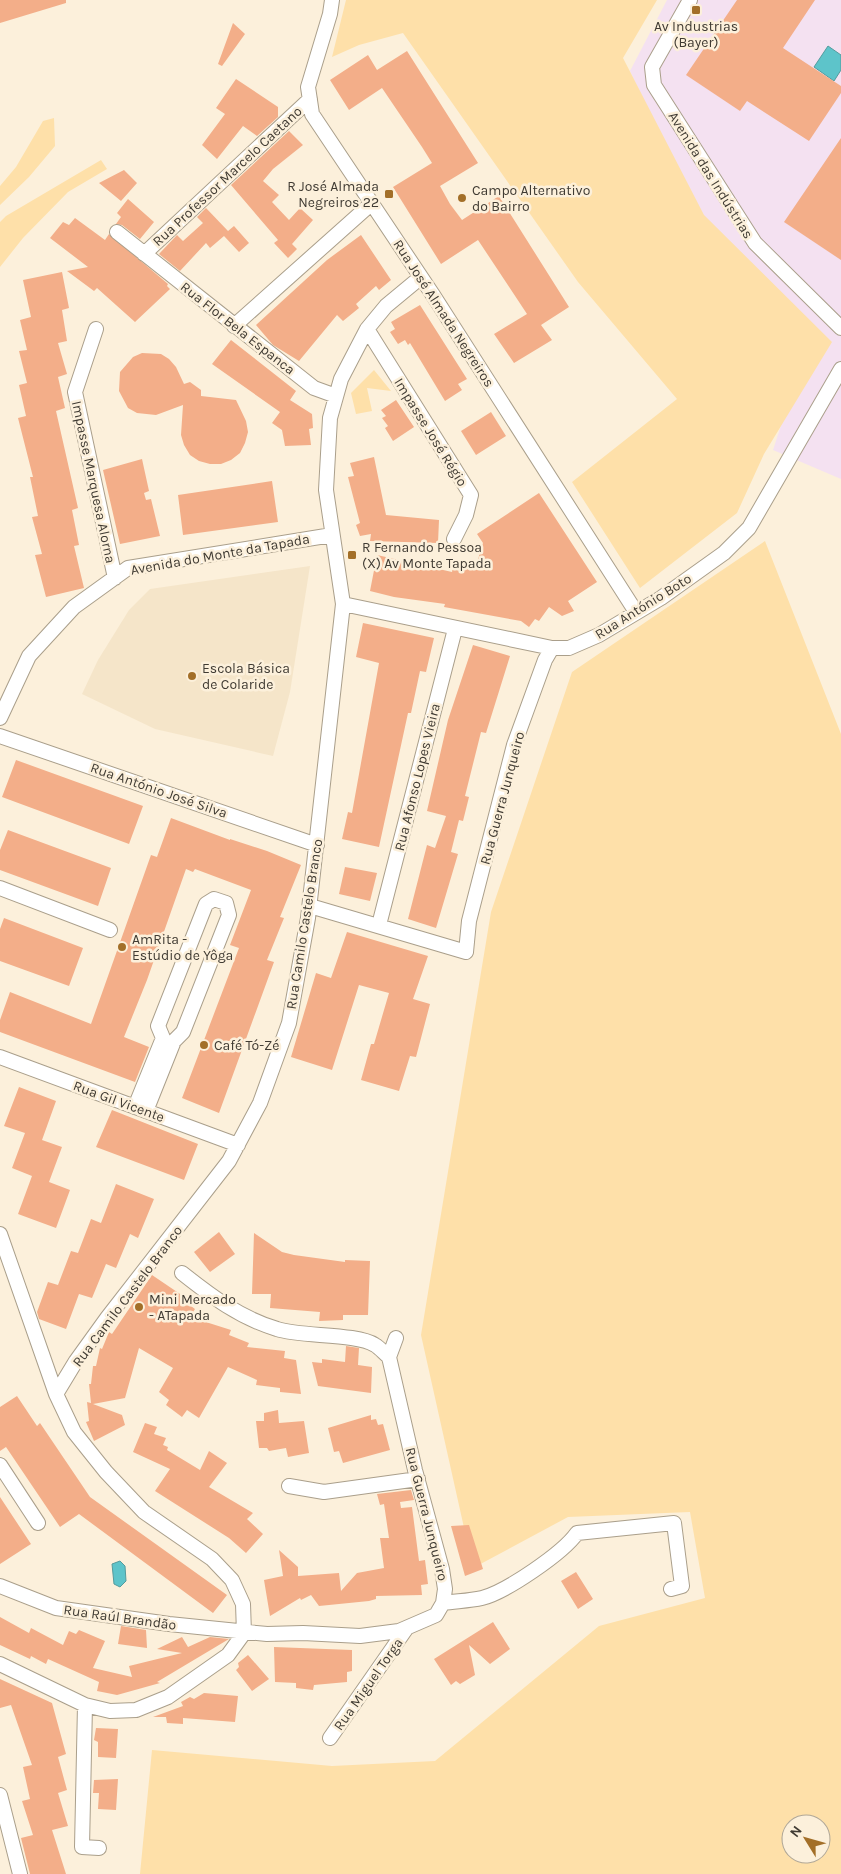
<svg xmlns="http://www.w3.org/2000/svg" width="841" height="1874" font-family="Karla,sans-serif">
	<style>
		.built { fill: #f5e5c9 }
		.industrial { fill: #f4e1f1 }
		.green { fill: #fee0a9; fill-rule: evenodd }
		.water { fill: #5dc4ca; stroke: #549b9d }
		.building { fill: #f3ae89 }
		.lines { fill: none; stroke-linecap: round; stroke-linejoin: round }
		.minor-casing { stroke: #aa9f8b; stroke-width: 16 }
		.minor { stroke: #fff; stroke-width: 14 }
		.poi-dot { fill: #a36f28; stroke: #fcf0db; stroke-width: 2 }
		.labels { text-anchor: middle; stroke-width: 5; stroke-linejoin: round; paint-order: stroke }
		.poi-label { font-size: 14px; fill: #403b33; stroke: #fcf0db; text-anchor: start }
		.street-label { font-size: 14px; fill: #403b33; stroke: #fcf0db }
	</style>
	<rect width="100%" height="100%" fill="#fcf0db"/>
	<path class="built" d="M310 566 290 692 273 756 155 729 82 694 98 660 129 610 150 589Z"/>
	<path class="industrial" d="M667 0H841V479L773 450 810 336 723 251 659 133 630 71Z"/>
	<path class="green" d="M346 0H657L623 58 704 215 832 342 764 454 737 513 640 588 572 482 677 399 578 282 403 33 359 45 332 57Z
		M54 118 55 146 29 177 0 205V186L16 167 43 121Z
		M101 160 107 169 68 192 23 238 0 267V222L6 216Z
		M374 370 391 391 367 388 372 411 356 414 351 393Z
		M765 541 841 734V1874H140L152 1750 332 1766 435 1761 599 1626 705 1598 690 1512 568 1517 473 1568 421 1335 491 912 572 672ZM791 1824H821V1854H791Z"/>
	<path class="water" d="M828 46 841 55V70L834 81 814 67Z
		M120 1561 125 1566 126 1581 120 1587 114 1584 112 1564Z"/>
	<path class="building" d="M0 0H66V3L0 23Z
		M737 0H815L783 48 841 86V93L809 141 747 101 740 111 686 75Z
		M233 23 245 34 222 66 218 64Z
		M407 51 478 163 440 186 450 204 462 220 499 196 569 307 541 325 552 340 514 363 494 334 527 314 478 240 441 264 393 187 432 163 422 147 382 88 349 110 330 80 368 55 377 70Z
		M236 79 278 107V117L257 136 243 126 217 159 202 145 225 114 216 108Z
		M289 131 303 145 273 169 263 181 279 195 272 202 289 220 300 208 313 220 292 244 297 249 288 258 274 243 278 240 231 185Z
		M841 138V260L784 222Z
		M124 170 137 183 121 201 99 183Z
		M128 199 154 222 140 239 122 225 116 224 121 217 117 213Z
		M206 208 228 231 234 226 249 243 239 252 224 236 210 248 206 243 180 271 159 254 177 235 183 241 203 223 197 217Z
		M75 218 105 240 109 234 168 284 167 286 170 289 135 322 97 288 94 291 67 271 88 267 50 238 63 222 69 225Z
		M361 235 391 280 379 290 376 286 356 304 359 308 343 321 337 315 299 361 273 345 256 325 327 260Z
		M62 272 69 308 62 310 67 341 58 343 67 374 58 377 65 408 56 411 78 508 72 510 79 545 74 546 84 588 46 597 35 555 42 554 32 517 38 516 30 477H33L18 418 26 416 19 385 27 383 19 351 27 350 20 320 31 317 23 280Z
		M420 305 467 379 458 384 462 390 445 401 410 343 408 345 405 340 398 344 390 332 395 329 391 322Z
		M231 340 296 391 290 400 312 414 313 428 309 429 311 445 285 446 282 430 272 423 280 412 212 364Z
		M142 353 161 354 169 359 176 367 184 384 190 382 201 390V396L236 400 246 421 248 432 245 443 240 453 231 460 221 464H210L199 461 190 455 184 445 181 435 183 405 156 415 137 413 128 408 119 391 120 372 133 357Z
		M396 400 414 427 393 441 385 428 388 426 382 418 386 416 381 410Z
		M491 412 506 436 476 455 461 431Z
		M374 457 386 515 439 520 438 543 370 541 371 534 360 536 356 525 360 523 348 477 354 476 350 463Z
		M142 459 149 491 144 493 146 500 151 499 160 536 120 544 103 470Z
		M272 481 278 522 183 535 178 495Z
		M539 493 597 582 568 601 574 611 562 616 549 607 539 621 535 619 529 627 521 621 444 607 445 604 394 597 370 591 377 555 452 572 454 562 476 566 483 543 477 534Z
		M363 623 434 638 426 672 420 671 411 713H408L379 847 342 839 348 812 352 813 379 663 356 657Z
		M473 645 510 656 486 733 481 732 465 796 469 797 463 821 459 820 451 852 458 854 436 928 408 919 427 845 435 848 446 816 427 811 448 720Z
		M16 760 143 806 129 844 2 797Z
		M171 818 230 840V839L267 851 301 865 280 917 284 918 267 960 274 962 219 1113 182 1098 239 948 230 945 251 890 195 869 193 872 186 869 147 980 124 1037 149 1047 135 1082 0 1032V1020L10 992 91 1024 151 855 157 857Z
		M8 830 111 868 98 906 0 870V850Z
		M345 867 377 873 370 901 339 894Z
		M4 918 83 948 69 986 0 961V929Z
		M347 932 428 956 413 999 430 1004 416 1057 410 1056 399 1091 361 1080 371 1044H374L389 993 359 985 332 1070 291 1057 316 973 331 978Z
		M19 1087 56 1101 42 1140 62 1147 49 1182 70 1190 56 1228 18 1214 32 1176 12 1168 25 1133 4 1126Z
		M112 1110 198 1144 184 1180 96 1147Z
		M116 1184 154 1199 138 1238 130 1234 116 1268 106 1264 92 1298 79 1294 66 1329 39 1319 37 1312 48 1282 58 1285 71 1251 78 1253 91 1219 101 1223Z
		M219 1232 235 1254 210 1272 194 1252Z
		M254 1233 282 1252 294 1255 345 1262V1260L370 1261 368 1315H343V1320L319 1321 320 1312 270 1308 271 1294H252Z
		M152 1275 183 1296 181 1299 195 1309 190 1317 231 1330 229 1335 249 1343 247 1347 285 1351 284 1358 296 1360 301 1394 280 1392V1388L256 1385 257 1380 228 1367 199 1418 187 1410 182 1417 166 1405 169 1400 159 1392 173 1368 139 1348 125 1398 93 1404 122 1415 125 1425 94 1441 86 1422 89 1421 87 1402 91 1403 89 1384H91L93 1366H96L100 1348 102 1349 109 1332 112 1334Z
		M346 1346 359 1348 358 1365 372 1367 371 1393 318 1386 312 1362 322 1363V1359L345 1362Z
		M17 1396 37 1426 40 1423 90 1497 227 1595 213 1613 79 1514 60 1527 6 1447 0 1451V1407Z
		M278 1410 279 1423 304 1421 309 1453 288 1457 286 1448 269 1451 267 1448H259L256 1421H264V1413Z
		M371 1415V1420L376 1419 378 1425 383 1424 390 1450 343 1463 339 1451 334 1452 328 1428Z
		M145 1423 157 1427 154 1434 166 1438 163 1445 168 1447 167 1450 200 1470 209 1451 227 1463 209 1487 253 1513 247 1519 263 1534 246 1553 229 1538 155 1491 170 1469 133 1452Z
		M411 1490 414 1500 400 1502 401 1508 412 1507 419 1561 425 1560 428 1584 421 1585 422 1595 376 1596V1599L369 1601 319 1606 311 1595 301 1600 300 1598 270 1616 264 1580 283 1576 279 1550 298 1567V1576L339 1573 341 1591 357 1573 384 1568 380 1538H389L384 1504 380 1505 377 1494Z
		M0 1497 31 1544 0 1564Z
		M469 1525 483 1569 465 1576 451 1526Z
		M576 1572 593 1599 578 1609 561 1581Z
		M0 1617 29 1633 31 1628 63 1645 69 1631 76 1634 79 1630 105 1641 93 1668 132 1677 129 1666 182 1653 157 1649 182 1637 188 1647 210 1637 229 1639 157 1682 160 1683 117 1695 97 1691 99 1682 48 1659 46 1664 31 1656 30 1659 0 1645Z
		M493 1622 510 1649 490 1664 469 1645 475 1675 460 1684 456 1681 451 1685 434 1659Z
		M121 1626 146 1630 147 1648 118 1644Z
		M274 1647 352 1650V1671L347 1672V1682L314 1685 313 1690 296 1688V1683L275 1682Z
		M248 1655 269 1679 252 1691 236 1670 239 1667 238 1663Z
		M0 1679 52 1703 66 1754 58 1757 67 1790 58 1793 68 1826 52 1830 66 1874H30L21 1838 33 1835 22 1801 30 1799 23 1767 32 1765 11 1705 0 1708Z
		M204 1693 238 1696 235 1722 183 1718V1724L167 1723 166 1717H153L183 1706 181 1702 190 1697 194 1699Z
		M96 1728 118 1729 116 1758 98 1757V1742L94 1740Z
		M118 1779 116 1810 98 1809 99 1793H93L94 1780Z"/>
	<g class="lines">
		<g class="minor-casing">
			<path id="minor" d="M332 0 330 14 308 87 312 114 433 295 636 612
				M690 0 652 67 654 85 755 243 841 328
				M117 232 314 388 336 396
				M144 254 310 99
				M234 326 372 203
				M96 329 75 392 115 578
				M367 329 471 495 466 515 454 539
				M343 604 552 648H569L599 635 661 598 724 553 749 528 841 369
				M0 718 29 656 74 607 128 568 332 535
				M0 736 317 845
				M0 888 110 930
				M310 906 466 952 469 921 514 745 545 660 552 648
				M379 925 455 629
				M0 1057 238 1145
				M135 1107 163 1038 158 1026 206 904 214 899 226 903 229 915 183 1032 174 1041 146 1111
				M0 1234 56 1394 74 1432 106 1472 144 1512 212 1559 232 1580 243 1604 244 1633 228 1655 168 1697 136 1710 110 1711 85 1705 0 1664
				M182 1273C211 1296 240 1318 277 1329 301 1337 356 1333 375 1345 380 1348 384 1353 389 1357
				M56 1394 76 1361 107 1318 229 1161 260 1103 289 1023 308 918 343 604 326 490 330 418 341 379 367 329 386 306 421 277
				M0 1465 38 1523
				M289 1486 324 1492 418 1479
				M0 1586 56 1608 169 1624 267 1634 303 1633 360 1636 399 1631 436 1615 443 1603 445 1589 442 1569 415 1470 389 1357 396 1338
				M443 1603C456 1601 469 1601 482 1598 506 1592 563 1553 577 1533L674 1523 682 1586 671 1589
				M85 1705 82 1847 99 1848
				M330 1738 406 1629
				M0 1795 20 1874"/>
		</g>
		<use href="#minor" class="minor"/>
	</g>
	<g class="poi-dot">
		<rect x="691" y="5" width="10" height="10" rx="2.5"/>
		<rect x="384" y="189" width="10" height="10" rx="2.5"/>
		<circle cx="462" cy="198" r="5"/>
		<rect x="347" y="550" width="10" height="10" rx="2.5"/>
		<circle cx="192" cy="676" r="5"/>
		<circle cx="122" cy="947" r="5"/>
		<circle cx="204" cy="1045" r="5"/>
		<circle cx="139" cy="1307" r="5"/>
	</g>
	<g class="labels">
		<g class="poi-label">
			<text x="696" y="31" text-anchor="middle">Av Industrias<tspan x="696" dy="16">(Bayer)</tspan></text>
			<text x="379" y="191" text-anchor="end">R José Almada<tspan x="379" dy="16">Negreiros 22</tspan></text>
			<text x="472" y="195">Campo Alternativo<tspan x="472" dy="16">do Bairro</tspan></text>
			<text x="362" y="552">R Fernando Pessoa<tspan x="362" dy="16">(X) Av Monte Tapada</tspan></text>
			<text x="202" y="673">Escola Básica<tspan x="202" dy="16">de Colaride</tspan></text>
			<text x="132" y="944">AmRita -<tspan x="132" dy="16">Estúdio de Yôga</tspan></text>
			<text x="214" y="1050">Café Tó-Zé</text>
			<text x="149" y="1304">Mini Mercado<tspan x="149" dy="16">- ATapada</tspan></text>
		</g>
		<g class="street-label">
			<text transform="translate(711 175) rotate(58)" y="5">Avenida das Indústrias</text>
			<text transform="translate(227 176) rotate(-43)" y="5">Rua Professor Marcelo Caetano</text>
			<text transform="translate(444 313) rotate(57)" y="5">Rua José Almada Negreiros</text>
			<text transform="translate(238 328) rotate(38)" y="5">Rua Flor Bela Espanca</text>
			<text transform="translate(431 432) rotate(58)" y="5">Impasse José Régio</text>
			<text transform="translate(94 482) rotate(78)" y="5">Impasse Marquesa Alorna</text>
			<text transform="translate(220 554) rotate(-10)" y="5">Avenida do Monte da Tapada</text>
			<text transform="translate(643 606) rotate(-32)" y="5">Rua António Boto</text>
			<text transform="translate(417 777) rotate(-76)" y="5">Rua Afonso Lopes Vieira</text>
			<text transform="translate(159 790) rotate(19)" y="5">Rua António José Silva</text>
			<text transform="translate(502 798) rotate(-75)" y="5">Rua Guerra Junqueiro</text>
			<text transform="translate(304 924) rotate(-81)" y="5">Rua Camilo Castelo Branco</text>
			<text transform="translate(119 1101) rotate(20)" y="5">Rua Gil Vicente</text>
			<text transform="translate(127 1296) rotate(-53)" y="5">Rua Camilo Castelo Branco</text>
			<text transform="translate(427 1514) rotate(76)" y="5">Rua Guerra Junqueiro</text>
			<text transform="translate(120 1617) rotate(8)" y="5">Rua Raúl Brandão</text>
			<text transform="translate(368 1684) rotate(-55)" y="5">Rua Miguel Torga</text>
		</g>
	</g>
	<g transform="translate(806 1839) rotate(307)"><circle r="24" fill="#fcf0db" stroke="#b1a898"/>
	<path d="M0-4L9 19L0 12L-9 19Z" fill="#a36f28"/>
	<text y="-8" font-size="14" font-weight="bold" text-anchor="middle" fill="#403b33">N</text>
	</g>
</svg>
